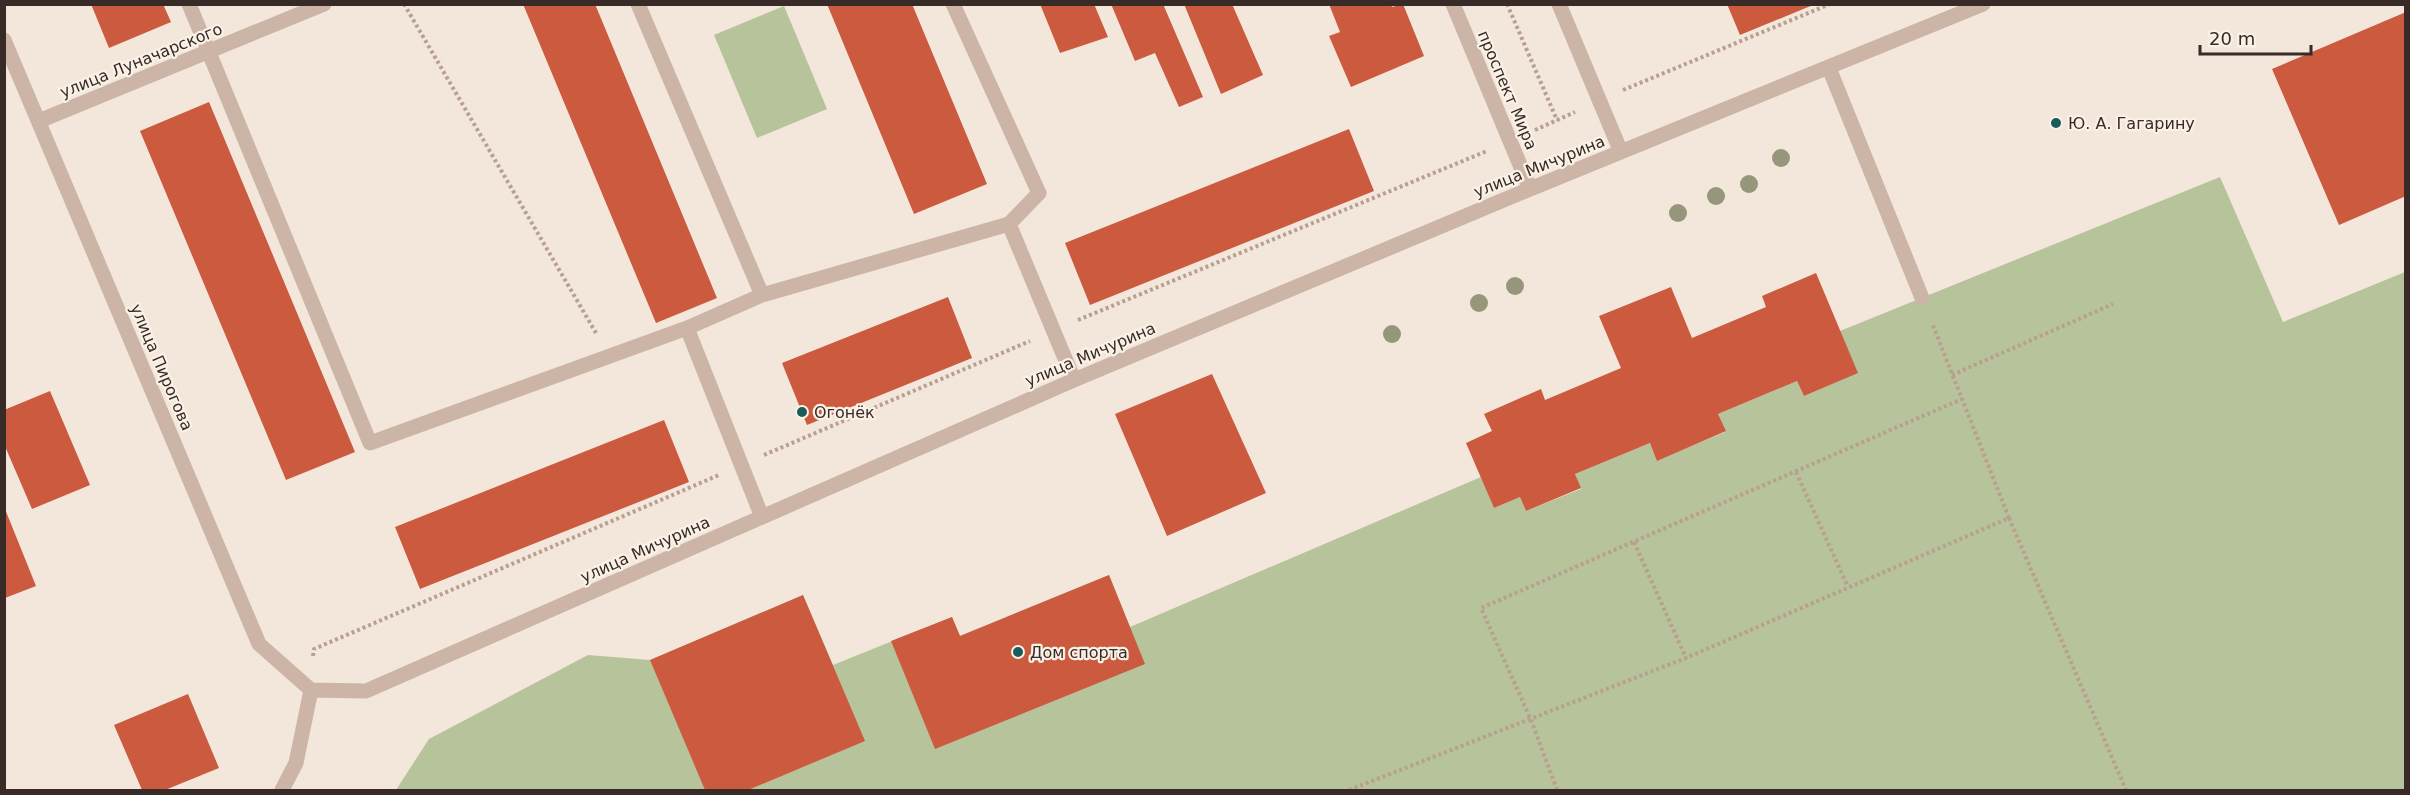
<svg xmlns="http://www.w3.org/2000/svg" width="2410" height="795" font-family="'DejaVu Sans',sans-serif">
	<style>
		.green { fill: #b7c39a }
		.building { fill: #cc5a3f }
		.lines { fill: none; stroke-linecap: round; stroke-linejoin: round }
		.path { stroke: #b89f90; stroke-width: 4; stroke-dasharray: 3 3; stroke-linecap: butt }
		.minor { stroke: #ccb5a6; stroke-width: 15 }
		.tree { fill: #96977a }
		.poi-dot { fill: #1a5b5b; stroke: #faf1e7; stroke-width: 2 }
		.labels { text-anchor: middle; stroke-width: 4.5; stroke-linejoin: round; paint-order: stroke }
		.street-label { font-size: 16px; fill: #382b27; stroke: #faf1e7 }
		.poi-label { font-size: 16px; fill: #382b27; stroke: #faf1e7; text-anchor: start }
	</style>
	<rect width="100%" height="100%" fill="#f3e6db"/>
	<path class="green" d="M784 6 827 109 757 138 714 35Z
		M2220 177 2283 322 2405 272V790H396L429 739 588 655 650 660 803 595 833 665 952 617 960 636 1109 575 1130 627 1481 477 1494 508 1520 497 1526 511 1581 489 1575 474 1650 443 1658 460 1725 432 1718 414 1797 381 1804 396 1857 373 1840 331Z"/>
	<path class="building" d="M91 4H163L171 22 109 48Z
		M523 4H595L717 298 656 323Z
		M827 4H912L987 184 914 214Z
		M1040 4H1094L1108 37 1060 53Z
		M1111 4H1163L1203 97 1179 107 1155 53 1135 61Z
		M1184 4H1232L1263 75 1221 94Z
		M1329 4H1391L1392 7 1403 4 1424 56 1351 87 1329 36 1340 32Z
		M1727 4H1813V5L1740 35Z
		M2406 12V196L2339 225 2272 69Z
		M209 102 355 452 286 480 140 131Z
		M1349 129 1374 191 1090 305 1065 243Z
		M1816 273 1858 373 1804 396 1797 381 1718 414 1726 431 1657 461 1650 443 1575 474 1581 488 1526 511 1520 497 1494 508 1466 443 1492 431 1484 414 1541 389 1545 400 1621 368 1599 316 1671 287 1692 338 1766 307 1762 296Z
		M948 297 972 358 807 425 782 363Z
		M1212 374 1266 493 1167 536 1115 414Z
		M50 391 90 485 32 509 4 444V410Z
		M664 420 689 482 420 589 395 527Z
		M5 509 36 586 5 598Z
		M1109 575 1145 664 935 749 891 641 952 617 960 636Z
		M803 595 865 741 748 790H705L650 660Z
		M188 694 219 768 165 790H142L114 725Z"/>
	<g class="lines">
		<path class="path" d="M404 4 596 333
			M1507 4 1557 120
			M1623 90 1830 4
			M1535 130 1575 112
			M1078 320 1487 151
			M1952 375 2113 304
			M764 455 1030 341
			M1796 472 1848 587
			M2009 518 2126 790
			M1634 542 1686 658
			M313 656 314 649 719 475
			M1349 790 1686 658 2009 518 1932 323
			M1557 790 1531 720 1481 608 1962 399"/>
		<path class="minor" d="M189 4 370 443 687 328
			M638 4 762 295 687 328 762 517
			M953 4 1039 193 1009 224 1074 380
			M1453 4 1530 189
			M1559 4 1621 152
			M4 40 259 644 311 690
			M1829 68 1922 298
			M39 121 324 4
			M762 295 1009 224
			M282 790 296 763 311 690 366 691 1074 380 1530 189 1983 4"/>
	</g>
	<g class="tree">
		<circle cx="1781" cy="158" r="9"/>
		<circle cx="1749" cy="184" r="9"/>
		<circle cx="1716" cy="196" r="9"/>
		<circle cx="1678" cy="213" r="9"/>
		<circle cx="1515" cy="286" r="9"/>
		<circle cx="1479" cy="303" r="9"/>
		<circle cx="1392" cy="334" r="9"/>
	</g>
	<g class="poi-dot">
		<circle cx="2056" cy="123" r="6"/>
		<circle cx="802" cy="412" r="6"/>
		<circle cx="1018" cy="652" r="6"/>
	</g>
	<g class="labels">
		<g class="street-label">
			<text transform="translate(141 60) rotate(-22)" y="6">улица Луначарского</text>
			<text transform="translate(1508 90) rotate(67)" y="6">проспект Мира</text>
			<text transform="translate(1539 166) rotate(-22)" y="6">улица Мичурина</text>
			<text transform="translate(1090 354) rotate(-23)" y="6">улица Мичурина</text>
			<text transform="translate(162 367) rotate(67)" y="6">улица Пирогова</text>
			<text transform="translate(645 549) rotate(-24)" y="6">улица Мичурина</text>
		</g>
		<g class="poi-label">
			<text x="2068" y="129">Ю. А. Гагарину</text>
			<text x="814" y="418">Огонёк</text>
			<text x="1030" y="658">Дом спорта</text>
		</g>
	</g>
	<rect width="2410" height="795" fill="none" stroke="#382b27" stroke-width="12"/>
	<path d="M2200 45v9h111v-9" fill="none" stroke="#382b27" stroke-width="3"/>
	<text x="2209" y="45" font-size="18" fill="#382b27" stroke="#faf1e7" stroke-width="4.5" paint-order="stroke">20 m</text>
</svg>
